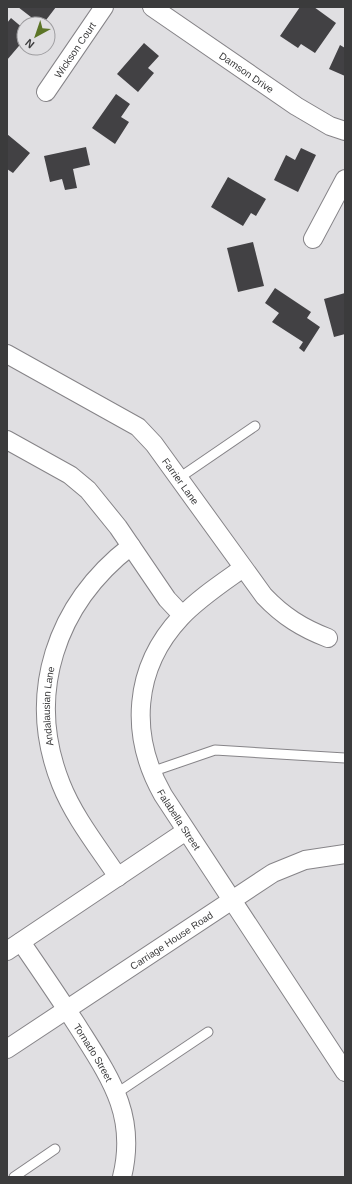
<svg xmlns="http://www.w3.org/2000/svg" width="352" height="1184" font-family="Helvetica,sans-serif">
	<style>
		.building { fill: #424144 }
		.lines { fill: none; stroke-linecap: round; stroke-linejoin: round }
		.lane-casing { stroke: #868488; stroke-width: 11 }
		.street-casing { stroke: #868488; stroke-width: 20 }
		.lane { stroke: #fff; stroke-width: 9 }
		.street { stroke: #fff; stroke-width: 18 }
		.labels { text-anchor: middle; stroke-width: 4; stroke-linejoin: round; paint-order: stroke }
		.street-label { font-size: 10px; fill: #3b3b3c; stroke: #e0dfe2 }
	</style>
	<rect width="100%" height="100%" fill="#e0dfe2"/>
	<path class="building" d="M18 7H56L43 24H40Z
		M300 7H314L336 23 315 53 301 44 298 48 280 36Z
		M11 18 24 29V40L7 60V23Z
		M144 43 159 56 148 68 154 73 138 92 117 74Z
		M340 45 345 48V76L329 69Z
		M116 94 130 104 121 117 129 122 115 144 92 128Z
		M7 134 30 153 13 173 7 169Z
		M86 147 90 165 73 169 77 188 65 190 62 179 50 182 44 156Z
		M301 148 316 155 298 192 274 180 286 155 295 160Z
		M228 177 266 199 256 216 251 213 243 226 211 207Z
		M253 242 264 286 238 292 227 248Z
		M275 288 311 312 307 318 320 327 304 352 299 348 303 342 272 322 279 313 265 303Z
		M345 293V334L334 337 324 299Z"/>
	<g class="lines">
		<g class="lane-casing">
			<path id="lane" d="M179 478 255 426
				M151 772 215 750 345 758
				M117 1093 208 1032
				M14 1177 55 1149"/>
		</g>
		<g class="street-casing">
			<g id="street">
				<path id="s1" d="M152 7 296 106 330 126 345 131"/>
				<path id="s2" d="M46 92 104 7"/>
				<path d="M313 239 345 179"/>
				<path id="s3" d="M7 354 138 427 154 444 264 596C283 616 302 628 328 638"/>
				<path d="M7 440 70 475 88 490 118 527 167 599 182 615"/>
				<path id="s4" d="M243 568C222 583 199 598 181 617 133 668 129 735 163 795L345 1072"/>
				<path id="s5" d="M118 877C98 847 74 817 61 784 25 694 56 604 131 546"/>
				<path id="s6" d="M21 942C41 971 61 1000 80 1030 111 1079 137 1116 122 1177"/>
				<path d="M7 951 186 831"/>
				<path id="s7" d="M7 1049 273 873 305 860 345 854"/>
			</g>
		</g>
		<use href="#lane" class="lane"/>
		<use href="#street" class="street"/>
	</g>
	<g class="labels">
		<g class="street-label">
			<text dy="4" stroke="none"><textPath href="#s2" startOffset="51">Wickson Court</textPath></text>
			<text dy="4" stroke="none"><textPath href="#s1" startOffset="115">Damson Drive</textPath></text>
			<text dy="4" stroke="none"><textPath href="#s3" startOffset="219">Farrier Lane</textPath></text>
			<text dy="4" stroke="none"><textPath href="#s5" startOffset="189">Andalausian Lane</textPath></text>
			<text dy="4" stroke="none"><textPath href="#s4" startOffset="301">Falabella Street</textPath></text>
			<text dy="4" stroke="none"><textPath href="#s7" startOffset="197">Carriage House Road</textPath></text>
			<text dy="4" stroke="none"><textPath href="#s6" startOffset="132">Tornado Street</textPath></text>
		</g>
	</g>
	<rect width="352" height="1184" fill="none" stroke="#3b3b3c" stroke-width="16"/>
	<g transform="translate(36 36) rotate(220)"><circle r="19" fill="#e0dfe2" stroke="#9e9da0"/>
	<path d="M0-3L7 15L0 10L-7 15Z" fill="#5c7527"/>
	<text y="-6" font-size="11" font-weight="bold" text-anchor="middle" fill="#3b3b3c">N</text>
	</g>
</svg>
